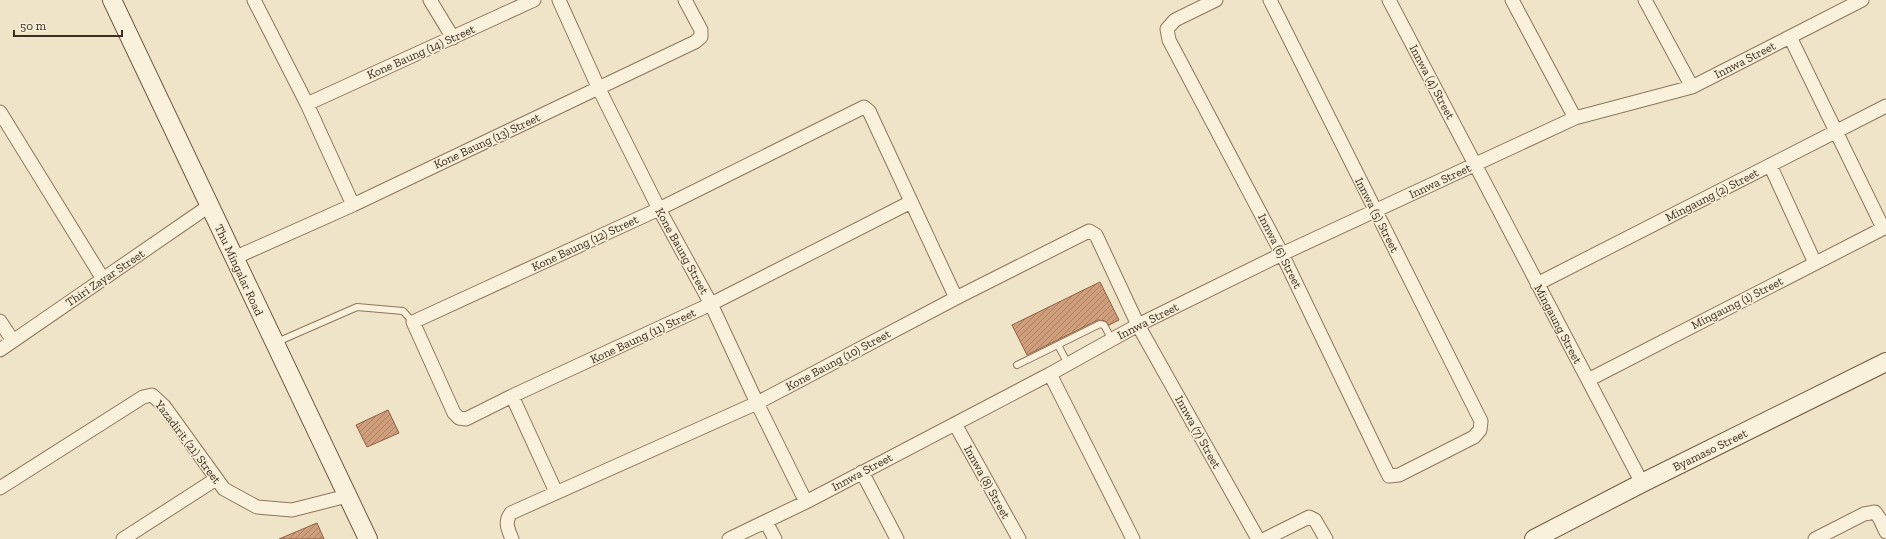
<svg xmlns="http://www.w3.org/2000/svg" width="1886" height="539" font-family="'Zilla Slab',serif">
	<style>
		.building { fill: url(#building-hatch); stroke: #8d5f41 }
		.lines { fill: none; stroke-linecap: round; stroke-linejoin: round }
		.lane-casing { stroke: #8d765c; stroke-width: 8 }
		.street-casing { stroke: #8d765c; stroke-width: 15 }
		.secondary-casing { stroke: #6f573f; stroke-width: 20 }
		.lane { stroke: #faf1dc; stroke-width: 6 }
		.street { stroke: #faf1dc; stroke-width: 13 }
		.secondary { stroke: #faf1dc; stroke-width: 18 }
		.labels { text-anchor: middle; stroke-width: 3; stroke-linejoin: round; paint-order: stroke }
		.street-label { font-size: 12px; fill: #3d2e20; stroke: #f7eed8 }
	</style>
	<defs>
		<pattern id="building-hatch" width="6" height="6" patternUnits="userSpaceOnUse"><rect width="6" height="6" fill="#cf9f7d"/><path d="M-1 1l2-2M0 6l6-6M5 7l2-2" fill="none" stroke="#a98266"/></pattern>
	</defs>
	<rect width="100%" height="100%" fill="#f0e4c8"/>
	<path class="building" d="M1100 282 1119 320 1109 325 1105 321 1098 320 1027 355 1012 325Z
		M388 410 399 433 367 447 356 425Z
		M317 523 324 539H279Z"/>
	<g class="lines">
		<g class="lane-casing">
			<path id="lane" d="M277 342 357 307 403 311 413 322
				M1058 345 1068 364
				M1017 365 1100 324 1104 325 1112 340"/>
		</g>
		<g class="street-casing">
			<path id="street" d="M254 0 307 104 353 205
				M430 0 453 38
				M559 0 599 89 659 209 711 304 757 403 806 502
				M1216 0 1175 20 1167 29 1169 40 1282 254 1384 466 1389 476 1399 475 1474 437 1480 430 1481 421 1270 0
				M1389 0 1642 483
				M1512 0 1575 118
				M1645 0 1692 87
				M1790 37 1883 228
				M307 104 534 0
				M0 112 103 279
				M1770 165 1815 263
				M911 202 711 304 512 396 466 419 459 418 454 413 413 322 659 209 864 107 869 111 956 298
				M234 258 353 205 695 42 701 37V30L685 0
				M1537 284 1886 106
				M0 321 13 341
				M0 350 209 206
				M1050 374 1133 539
				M1588 380 1886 227
				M512 396 556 492
				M955 424 1019 539
				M862 472 897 539
				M0 488 143 397 152 395 164 406 224 489 257 507 292 510 347 496
				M766 522 775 539
				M123 539 216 479
				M512 539C508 529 504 522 511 513L757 403 956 298 1089 231 1096 235 1138 325 1258 539
				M729 539 806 502 1050 374 1138 325 1282 254 1575 118 1692 87 1862 0
				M1265 539 1309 517 1315 520 1326 539
				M1815 539 1864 514 1875 512 1880 519 1886 532"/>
		</g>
		<g class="secondary-casing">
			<path id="secondary" d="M112 0 368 539
				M1534 539 1642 483 1886 362"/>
		</g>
		<use href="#lane" class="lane"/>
		<use href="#street" class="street"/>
		<use href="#secondary" class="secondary"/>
	</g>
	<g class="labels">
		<g class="street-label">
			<text transform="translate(421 52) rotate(-24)" y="4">Kone Baung (14) Street</text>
			<text transform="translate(1745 60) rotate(-27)" y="4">Innwa Street</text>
			<text transform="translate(1432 82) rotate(62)" y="4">Innwa (4) Street</text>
			<text transform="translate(487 141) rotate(-25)" y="4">Kone Baung (13) Street</text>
			<text transform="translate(1440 181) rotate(-25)" y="4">Innwa Street</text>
			<text transform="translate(1712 195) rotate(-27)" y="4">Mingaung (2) Street</text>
			<text transform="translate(1377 215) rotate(63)" y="4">Innwa (5) Street</text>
			<text transform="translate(585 243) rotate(-25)" y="4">Kone Baung (12) Street</text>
			<text transform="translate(682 251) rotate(61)" y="4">Kone Baung Street</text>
			<text transform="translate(1280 251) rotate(63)" y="4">Innwa (6) Street</text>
			<text transform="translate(239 270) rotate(65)" y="4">Thu Mingalar Road</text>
			<text transform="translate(105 278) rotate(-34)" y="4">Thiri Zayar Street</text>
			<text transform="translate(1737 303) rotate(-27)" y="4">Mingaung (1) Street</text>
			<text transform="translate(1148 321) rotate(-27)" y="4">Innwa Street</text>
			<text transform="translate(1558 324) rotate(62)" y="4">Mingaung Street</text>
			<text transform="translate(643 336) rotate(-25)" y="4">Kone Baung (11) Street</text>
			<text transform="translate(838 360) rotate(-28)" y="4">Kone Baung (10) Street</text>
			<text transform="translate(1198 432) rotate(61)" y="4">Innwa (7) Street</text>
			<text transform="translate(188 442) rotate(53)" y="4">Yazadirit (21) Street</text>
			<text transform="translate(1710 450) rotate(-26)" y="4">Byamaso Street</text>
			<text transform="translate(862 472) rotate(-28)" y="4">Innwa Street</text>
			<text transform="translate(987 482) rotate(61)" y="4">Innwa (8) Street</text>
		</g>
	</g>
	<path d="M14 30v6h108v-6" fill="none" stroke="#3d2e20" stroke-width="2"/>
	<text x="20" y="30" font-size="12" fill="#3d2e20" stroke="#f7eed8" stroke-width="3" paint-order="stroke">50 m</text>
</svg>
